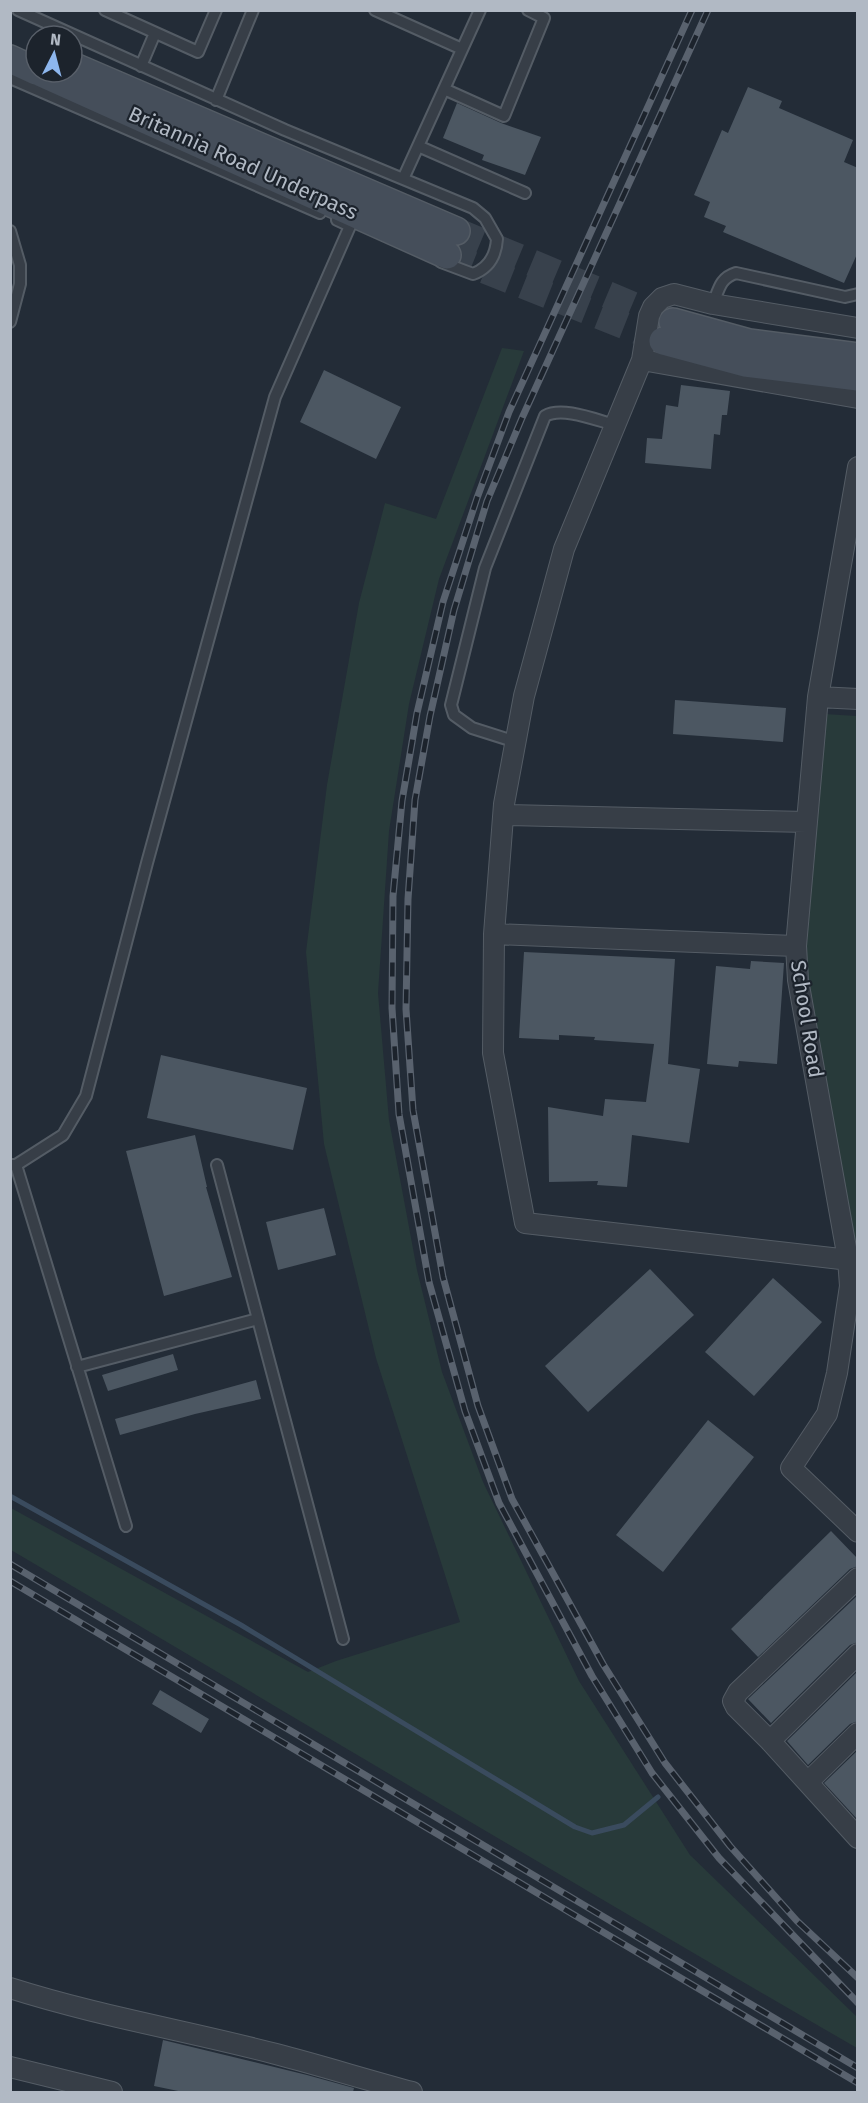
<svg xmlns="http://www.w3.org/2000/svg" width="868" height="2103" font-family="'Fira Sans',sans-serif">
	<style>
		.green { fill: #283a3a }
		.lines { fill: none; stroke-linecap: round; stroke-linejoin: round }
		.stream { stroke: #3a4b5e; stroke-width: 5 }
		.building { fill: #4c5762 }
		.secondary-tunnel { stroke: #38414c; stroke-width: 27; stroke-dasharray: 27 14; stroke-linecap: butt }
		.service-casing { stroke: #545c65; stroke-width: 14 }
		.minor-casing { stroke: #545c65; stroke-width: 22 }
		.secondary-casing { stroke: #545c65; stroke-width: 30 }
		.service { stroke: #373e47; stroke-width: 10 }
		.minor { stroke: #373e47; stroke-width: 20 }
		.secondary { stroke: #454e5a; stroke-width: 27 }
		.rail-casing { stroke: #59626e; stroke-width: 7 }
		.rail { stroke: #1c232c; stroke-width: 4.5; stroke-dasharray: 14; stroke-linecap: butt }
		.labels { text-anchor: middle; stroke-width: 4.5; stroke-linejoin: round; paint-order: stroke }
		.street-label { font-size: 21px; fill: #b1b9c4; stroke: #1c232c }
	</style>
	<rect width="100%" height="100%" fill="#232c37"/>
	<path class="green" d="M502 348 524 351 439 579 409 704 389 831 378 993 389 1120 417 1270 442 1372 483 1482 579 1681 690 1855 857 2017V2048C574 1885 293 1716 11 1550V1508L308 1672 336 1661 460 1622 376 1358 324 1144 306 952 327 785 359 603 385 503 436 519Z
		M824 714 857 716V1252L805 969Z"/>
	<g class="lines">
		<path class="stream" d="M10 1496 241 1625 575 1827 592 1833 624 1825 658 1797"/>
	</g>
	<path class="building" d="M748 87 782 101 779 108 853 140 844 162 858 168V252L844 283 723 232 726 226 704 217 710 202 694 195 722 130 728 133Z
		M457 103 501 123 541 137 525 175 482 160 484 155 443 138Z
		M324 370 401 407 376 459 300 422Z
		M681 385 730 391 727 415H722L720 435 714 434 711 469 645 463 647 438 662 439 666 405 678 407Z
		M675 700 786 708 783 742 673 734Z
		M524 952 675 959 668 1064 700 1069 689 1143 632 1135 627 1187 597 1185 598 1181 549 1182 548 1107 603 1116 605 1099 646 1102 654 1044 594 1040 595 1037 559 1035V1040L519 1038Z
		M751 961 784 963 777 1064 739 1061 738 1067 707 1064 716 966 750 969Z
		M161 1055 307 1088 293 1150 147 1118Z
		M195 1135 207 1187H206L232 1277 164 1296 126 1151Z
		M324 1208 336 1255 278 1270 266 1222Z
		M650 1269 694 1315 588 1412 545 1366Z
		M773 1278 822 1322 754 1396 705 1352Z
		M173 1354 178 1370 108 1391 102 1375Z
		M256 1380 261 1399 195 1414 120 1435 115 1419Z
		M708 1420 754 1457 663 1572 616 1535Z
		M831 1531 858 1559V1566L850 1569 758 1657 731 1629Z
		M858 1595V1642L850 1645 771 1723 748 1699Z
		M858 1671V1721L850 1724 808 1765 787 1741Z
		M160 1690 209 1719 201 1733 152 1704Z
		M858 1750V1820L824 1783Z
		M163 2040 307 2075 354 2088 353 2092H183L154 2086Z"/>
	<g class="lines">
		<path class="secondary-tunnel" d="M456 231 673 322
			M447 255 663 341"/>
		<g class="service-casing">
			<path id="service" d="M18 10 285 130 473 208 485 218 497 239C496 255 489 268 473 274L441 262
				M105 10 198 52 216 10
				M375 10 462 49
				M141 66 155 33
				M10 78 320 213
				M444 89 504 116 544 18 528 10
				M216 100 253 10
				M418 146 525 193
				M403 179 480 10
				M10 231 20 265V284L10 322
				M713 304C719 289 720 278 736 273L845 297 858 294
				M516 742 472 728 454 715 451 705 485 568 545 416C562 406 596 420 615 425
				M10 1165H16L63 1135 86 1096 147 863 275 397 350 226 337 220
				M16 1165 126 1526
				M217 1165 343 1639
				M77 1367 258 1319"/>
		</g>
		<g class="minor-casing">
			<path id="minor" d="M642 360 649 316 653 307 662 298 674 294 713 304 858 328
				M858 398 642 360 564 549 524 696 504 804 494 934 493 1053 525 1223 858 1261
				M858 467 818 697 796 946 798 980 848 1259 850 1286 837 1373 827 1414 791 1468 858 1532
				M818 697 858 699
				M504 815 807 822
				M494 934 796 946
				M858 1578 738 1692 733 1701 736 1707 770 1741 858 1654
				M770 1741 858 1838
				M808 1782 858 1733
				M10 1988C98 2016 188 2031 276 2054 322 2066 367 2080 412 2092
				M10 2067 112 2092"/>
		</g>
		<g class="secondary-casing">
			<path id="secondary" d="M10 59 36 71
				M72 66 456 231
				M39 72 447 255
				M673 322 749 343 858 357
				M663 341 745 363 858 377"/>
		</g>
		<use href="#service" class="service"/>
		<use href="#minor" class="minor"/>
		<use href="#secondary" class="secondary"/>
		<g class="rail-casing">
			<path id="rail" d="M692 10 509 412 477 498 443 602 417 713 402 801 393 896 392 1008 399 1114 429 1282 465 1411 499 1503 592 1676 652 1773 719 1858 858 2003
				M708 10 522 418 487 501 454 610 430 716 415 800 408 899 406 1009 413 1110 443 1277 478 1406 512 1499 603 1664 665 1763 730 1846 797 1921 858 1978
				M10 1564 858 2068
				M10 1581 858 2083"/>
		</g>
		<use href="#rail" class="rail"/>
	</g>
	<g class="labels">
		<g class="street-label">
			<text transform="translate(243 163) rotate(24)" y="7">Britannia Road Underpass</text>
			<text transform="translate(807 1019) rotate(81)" y="7">School Road</text>
		</g>
	</g>
	<rect width="868" height="2103" fill="none" stroke="#b1b9c4" stroke-width="24"/>
	<g transform="translate(54 54) rotate(6)"><circle r="28" fill="#1c232c" stroke="#585f69" stroke-width="1.5"/>
	<path d="M0-4.5L10 22L0 15L-10 22Z" fill="#8db6ed"/>
	<text y="-9" font-size="16" font-weight="bold" text-anchor="middle" fill="#b1b9c4">N</text>
	</g>
</svg>
